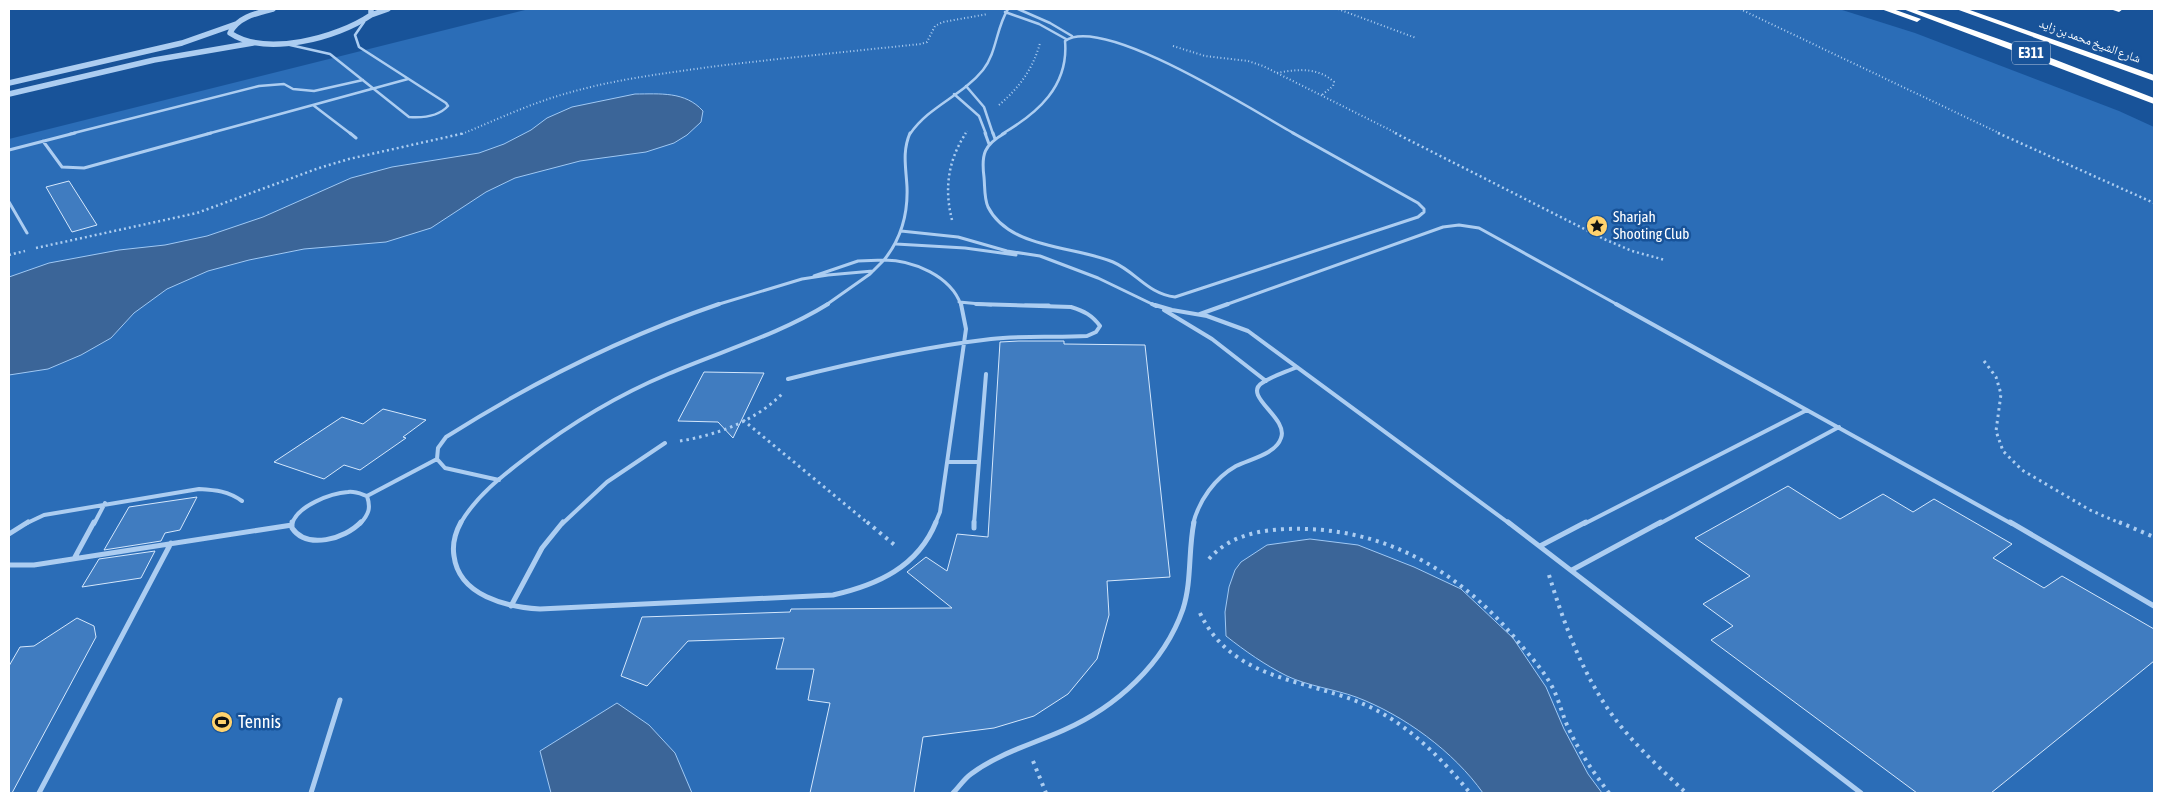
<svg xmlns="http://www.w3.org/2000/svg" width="2163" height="802" font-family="'Asap Condensed','Noto Naskh Arabic',sans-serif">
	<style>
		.green { fill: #2b6db7 }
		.water { fill: #3b6598; stroke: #9fc8f4 }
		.building { fill: #407cc0; stroke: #d4e7fc }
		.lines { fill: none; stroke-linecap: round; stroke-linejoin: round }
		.path-far3 { stroke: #accdf1; stroke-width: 2; stroke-dasharray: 1 2.5; stroke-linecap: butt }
		.path-far2 { stroke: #accdf1; stroke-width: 2.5; stroke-dasharray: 2 3; stroke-linecap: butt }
		.path-far1 { stroke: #accdf1; stroke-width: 3; stroke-dasharray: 2.5 4; stroke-linecap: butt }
		.path { stroke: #accdf1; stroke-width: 4; stroke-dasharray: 3 5; stroke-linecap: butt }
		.service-far3 { stroke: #accdf1; stroke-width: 2.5 }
		.service-far2 { stroke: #accdf1; stroke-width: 3 }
		.service-far1 { stroke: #accdf1; stroke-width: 4 }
		.service { stroke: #accdf1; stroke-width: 5 }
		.tertiary { stroke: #accdf1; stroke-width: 5.5 }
		.motorway { fill: #fff; fill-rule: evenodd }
		.labels { text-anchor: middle; stroke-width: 5; stroke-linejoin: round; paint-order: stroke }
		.far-street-label { font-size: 12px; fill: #fff; stroke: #185399 }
		.shield { fill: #185399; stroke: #bacbe0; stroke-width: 1 }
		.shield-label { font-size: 14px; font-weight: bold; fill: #fff }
		.poi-label { font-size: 15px; fill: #fff; stroke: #185399; text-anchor: start }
		.near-poi-label { font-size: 18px; fill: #fff; stroke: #185399; text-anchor: start }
	</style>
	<rect width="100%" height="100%" fill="#185399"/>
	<path class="green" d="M529 9H1839L1915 33 2119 111 2154 127V793H9V139Z"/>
	<path class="water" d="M635 94C660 94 685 91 703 111L701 122 687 135 674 143 646 152 580 161 515 178 486 192 431 228 386 242 304 249 249 260 208 271 167 289 134 313 111 338 81 355 48 369 9 375V277L49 263 119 250 165 245 207 236 263 217 351 178 392 167 479 153 504 144 531 130 547 118 572 107Z
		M1310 539 1358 545 1414 567 1461 589 1513 638 1546 687 1564 729 1588 774 1602 793H1483C1454 752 1404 715 1356 697 1334 689 1308 686 1287 676 1265 665 1245 651 1226 636L1225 612 1229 587 1235 570 1241 562 1267 545Z
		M617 703 649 725 675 753 692 793H551L540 751Z"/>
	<path class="building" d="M69 181 97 225 72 232 46 187Z
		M1019 341H1064V344L1145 345 1170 577 1107 581 1109 615 1097 659 1068 694 1034 716 994 728 923 737 914 793H810L830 703 808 700 814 669H776L784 638 688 641 647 686 621 676 642 617 790 612 791 609 952 608 907 572 926 557 947 571 957 534 988 537 1000 342Z
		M704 372 764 373 733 438 718 422 678 421Z
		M383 409 426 420 403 437 406 438 360 470 344 465 324 479 274 462 342 417 363 424Z
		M1788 486 1840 519 1883 494 1913 512 1934 499 2012 544 1993 558 2044 588 2062 576 2154 629V661L1991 793H1917L1711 640 1733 626 1703 604 1750 576 1695 538Z
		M197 497 180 530 165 533 161 541 104 550 129 507Z
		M155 551 141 578 82 587 99 559Z
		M77 618 94 626 96 637 12 793H9V666L20 647 34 646Z"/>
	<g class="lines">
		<path class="path-far3" d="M1338 9 1416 38
			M1740 9 2001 134
			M1173 46 1205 56 1248 61 1263 66 1398 134
			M1277 73C1297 69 1318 67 1334 82L1333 86 1322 95
			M999 105C1019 88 1033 69 1040 43
			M462 134C496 120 531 103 568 93 616 79 667 73 717 66 785 58 853 51 921 44L927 42 935 26 943 22 988 14
			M965 134 967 131"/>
		<path class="path-far2" d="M1395 133 1604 239 1632 251 1665 260
			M1998 133 2154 203
			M952 220C944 189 948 160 966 133
			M36 248 197 213 319 168 349 159 465 133
			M9 255 25 251"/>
		<path class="path-far1" d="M1984 361 1996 377 2001 394 1996 431 2003 451 2022 470 2090 510 2122 524
			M743 420 869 524
			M680 441C717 435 755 421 782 394"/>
		<path class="path" d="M867 522 897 547
			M2119 522 2154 537
			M1209 559C1233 531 1272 528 1307 529 1395 532 1465 577 1520 644 1531 657 1542 669 1550 683 1558 696 1561 711 1567 725 1578 750 1593 772 1609 793
			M1549 575C1565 627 1585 681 1619 724 1639 749 1663 771 1686 793
			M1200 613C1233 683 1309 678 1370 707 1410 726 1442 759 1470 793
			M1033 761 1046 793"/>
		<path class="service-far3" d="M1018 9 1050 23 1072 36
			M1005 12 1039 24 1066 39
			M290 45 330 54 409 117C423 118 438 117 448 106L446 103 359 47 355 35 364 22
			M966 86 984 107 993 134
			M954 94 979 116 986 134
			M313 105 351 134
			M70 134 259 86 284 84 293 89 314 91 363 80
			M207 134 408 79
			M910 134C929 106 962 96 983 70 997 52 996 28 1008 9
			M1002 134C1038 113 1069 86 1065 41 1103 14 1255 112 1295 134"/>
		<path class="service-far2" d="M350 133 356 138
			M985 133 989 144
			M993 133 995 139
			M1005 133C984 145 981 154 984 177 985 187 984 198 988 207 1009 249 1075 246 1113 262 1136 272 1148 294 1175 297L1418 217 1424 212V209L1418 203 1293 133
			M43 141 62 167 84 168 211 133
			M9 150 75 133
			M9 202 27 233
			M901 231 958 237 1007 251 1040 256 1098 278 1154 305
			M896 244 965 248 1016 255
			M884 260C913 260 951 276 961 305
			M884 260C901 239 908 213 907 187 906 167 902 152 910 133
			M814 276 858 261 884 260
			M959 302 991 305
			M716 305 802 279 828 275 873 271
			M826 305 870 274 884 260
			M1025 305H1049
			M1225 305 1443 227 1459 225 1479 228 1618 305"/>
		<path class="service-far1" d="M1152 304 1156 306
			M1616 304 2012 524
			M1155 305 1172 310 1207 316 1248 331 1510 524
			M1164 310 1212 339 1266 381
			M1200 314 1228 304
			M788 379C855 362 923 347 991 339 1023 335 1055 338 1087 336L1096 332 1100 326C1092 315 1084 311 1071 307L976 304
			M947 462H979
			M499 480 445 468 437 459 438 448 446 437C533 382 622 337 719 304
			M367 496 437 459
			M25 524 44 515 199 489C216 490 228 491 242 501
			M94 524 105 503
			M292 524C297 506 331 493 348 492 355 491 361 494 367 496
			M360 524C369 514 371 508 367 496
			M460 524C476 496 502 476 527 457 570 424 618 395 668 374 721 351 778 335 828 304
			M562 524 607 482 665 443
			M935 524 940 512 966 329 961 304
			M974 524 986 374
			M1193 524C1199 500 1215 478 1236 466 1250 459 1276 454 1281 438 1289 418 1242 396 1262 383 1272 376 1286 372 1297 367
			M1584 524 1807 410
			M1659 524 1839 427"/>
		<path class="service" d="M292 522V528C307 550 345 539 361 522
			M461 522C455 533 452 544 454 556 459 596 507 607 540 609L833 595C877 585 918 567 936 522
			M1508 522 1861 793
			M2010 522 2154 606
			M974 528V522
			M9 534 28 522
			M1540 546 1586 522
			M75 557 94 522
			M9 565H34L292 525
			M1572 570 1661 522
			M511 606 542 548 563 522
			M39 793 171 543
			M311 793 340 700
			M953 793C959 787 964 779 971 774 999 753 1033 744 1064 730 1116 707 1164 664 1183 609 1192 581 1188 551 1194 522"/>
		<path class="tertiary" d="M273 9C257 13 237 17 230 33 266 57 337 38 371 15V9
			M371 15 388 9
			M9 83 182 43 236 24
			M9 94 154 60 253 43"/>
		<path class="motorway" d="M1881 9H1893L1921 19 1917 22Z
			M1903 9H1914L2038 53 2154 98V104Z
			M1956 9H1967L2154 75V81Z
			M2110 9H2123L2119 12Z"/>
	</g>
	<defs>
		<g id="sight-disc" transform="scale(1.125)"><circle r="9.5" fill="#ffd26d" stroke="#185399"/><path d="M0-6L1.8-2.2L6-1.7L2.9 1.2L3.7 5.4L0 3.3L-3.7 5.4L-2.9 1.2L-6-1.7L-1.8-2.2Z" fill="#111"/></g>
		<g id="stadium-disc" transform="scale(1.125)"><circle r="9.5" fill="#ffd26d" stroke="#185399"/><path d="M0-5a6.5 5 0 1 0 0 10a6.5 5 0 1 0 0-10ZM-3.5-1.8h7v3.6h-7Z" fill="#111"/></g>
	</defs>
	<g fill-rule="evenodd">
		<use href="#sight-disc" x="1597" y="226"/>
		<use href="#stadium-disc" x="222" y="722"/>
	</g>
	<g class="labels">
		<g class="far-street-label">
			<text transform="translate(2090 41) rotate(20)" y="4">شارع الشيخ محمد بن زايد</text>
		</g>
		<rect class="shield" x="2012" y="41.5" width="38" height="23" rx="4"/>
		<g class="shield-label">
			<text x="2031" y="58">E311</text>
		</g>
		<g class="poi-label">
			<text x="1613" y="222">Sharjah<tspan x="1613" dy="17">Shooting Club</tspan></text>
		</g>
		<g class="near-poi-label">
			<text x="238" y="728">Tennis</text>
		</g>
	</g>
	<rect width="2163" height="802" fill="none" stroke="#ffffff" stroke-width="20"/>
</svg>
